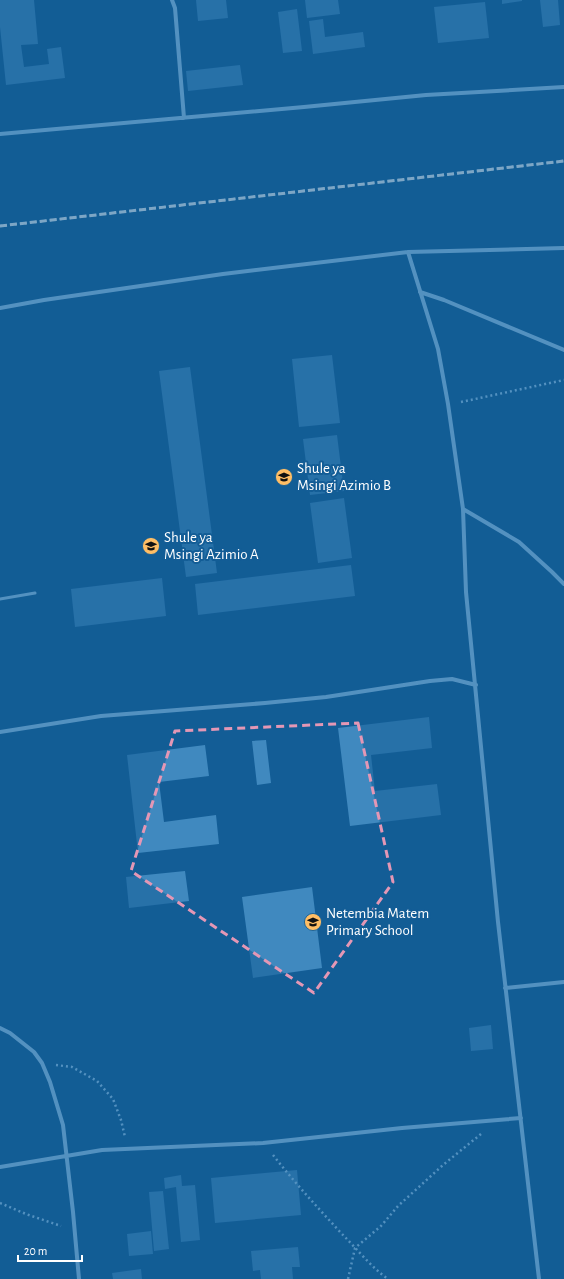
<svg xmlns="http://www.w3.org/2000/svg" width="564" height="1279" font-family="'Alegreya Sans',sans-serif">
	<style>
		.building { fill: #4089bf }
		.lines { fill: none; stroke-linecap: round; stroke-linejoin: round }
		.path { stroke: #a3d1f3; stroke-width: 2.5; stroke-dasharray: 2 3; stroke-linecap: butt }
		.lane { stroke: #a3d1f3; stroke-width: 3 }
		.street { stroke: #a3d1f3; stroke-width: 4 }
		.rail { stroke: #fff; stroke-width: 3; stroke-dasharray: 7 3; stroke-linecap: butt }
		.marked { fill: none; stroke: #e497b5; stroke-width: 3; stroke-dasharray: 8 5; stroke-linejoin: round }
		.labels { text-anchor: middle; stroke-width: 4; stroke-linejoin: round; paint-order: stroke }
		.poi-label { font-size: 15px; fill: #fff; stroke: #135d96; text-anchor: start }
	</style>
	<rect width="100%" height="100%" fill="#135d96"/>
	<path class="building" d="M0 0H34L38 44 21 45 24 67 49 64 47 49 61 47 65 78 6 85 0 27Z
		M196 0H226L228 18 198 21Z
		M305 0H338L340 14 307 18Z
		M502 0H522V1L502 4Z
		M540 0H558L560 25 543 27Z
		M485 2 489 38 438 43 434 7Z
		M297 9 302 51 283 53 278 12Z
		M323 19 325 37 363 32 365 47 313 54 309 21Z
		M240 65 243 85 188 91 186 71Z
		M332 355 340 423 299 427 292 359Z
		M190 367 217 573 186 577 159 371Z
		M337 435 344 491 310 495 303 439Z
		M344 498 352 558 318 563 310 503Z
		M351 565 355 596 198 615 195 584Z
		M162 578 166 616 75 627 71 589Z
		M429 717 432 748 371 755 375 791 437 784 441 815 350 826 338 728Z
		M266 740 271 783 257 785 252 741Z
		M205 745 209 776 159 782 164 822 216 815 219 844 138 853 127 755Z
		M185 871 189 901 129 908 126 877Z
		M312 887 322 968 253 978 242 897Z
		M491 1025 493 1049 471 1051 469 1028Z
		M297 1170 301 1215 215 1223 211 1178Z
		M181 1175 182 1186 195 1185 200 1240 181 1242 176 1187 165 1189 164 1178Z
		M163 1191 169 1249 154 1251 149 1192Z
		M151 1231 153 1254 129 1256 127 1234Z
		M298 1247 300 1267H292L293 1279H261L260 1270 253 1271 251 1251Z
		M141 1269 142 1279H113L112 1273Z"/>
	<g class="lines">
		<path class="path" d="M0 226 564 161
			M461 402 564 380
			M56 1065 72 1067 97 1081 113 1099 121 1120 125 1137
			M273 1155C295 1183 318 1208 342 1234 357 1249 371 1267 388 1279
			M0 1203 26 1214 61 1226
			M348 1279 355 1248 381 1226 398 1206 443 1165 481 1134"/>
		<path class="lane" d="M0 599 35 593"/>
		<path class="street" d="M172 0 175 8 184 118
			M0 134 304 107 426 95 564 87
			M408 252 438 349 448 404 463 509 466 592 498 922 539 1279
			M420 292 444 300 564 350
			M0 308 44 300 223 274 408 252 564 248
			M463 509 519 542 552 572 564 584
			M0 732 101 716 265 703 326 697 430 681 452 679 476 685
			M505 988 564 982
			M0 1028 10 1033 34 1052 42 1063 50 1082 63 1125 73 1212 79 1279
			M0 1167 102 1150 263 1143 402 1128 521 1118"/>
		<path class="rail" d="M0 226 564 161"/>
	</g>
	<path d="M0 0H564V1279H0ZM358 723 393 882 314 993 131 871 175 731Z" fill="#135d96" fill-opacity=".55" fill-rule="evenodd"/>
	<path class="marked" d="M358 723 393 882 314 993 131 871 175 731Z"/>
	<defs>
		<g id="school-disc" transform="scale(0.9)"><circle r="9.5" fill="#ffbe65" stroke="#135d96"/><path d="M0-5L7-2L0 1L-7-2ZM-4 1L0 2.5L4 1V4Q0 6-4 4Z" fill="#111"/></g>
	</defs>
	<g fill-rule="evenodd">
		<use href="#school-disc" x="284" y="477"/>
		<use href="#school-disc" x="151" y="546"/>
		<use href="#school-disc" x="313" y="922"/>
	</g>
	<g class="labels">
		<g class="poi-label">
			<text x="297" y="473">Shule ya<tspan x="297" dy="17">Msingi Azimio B</tspan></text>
			<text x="164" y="542">Shule ya<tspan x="164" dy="17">Msingi Azimio A</tspan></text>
			<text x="326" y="918">Netembia Matem<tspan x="326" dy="17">Primary School</tspan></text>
		</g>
	</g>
	<path d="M18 1255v6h64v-6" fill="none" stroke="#ffffff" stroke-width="2"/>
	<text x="24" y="1255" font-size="12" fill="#ffffff" stroke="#135d96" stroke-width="3" paint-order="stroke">20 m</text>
</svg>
